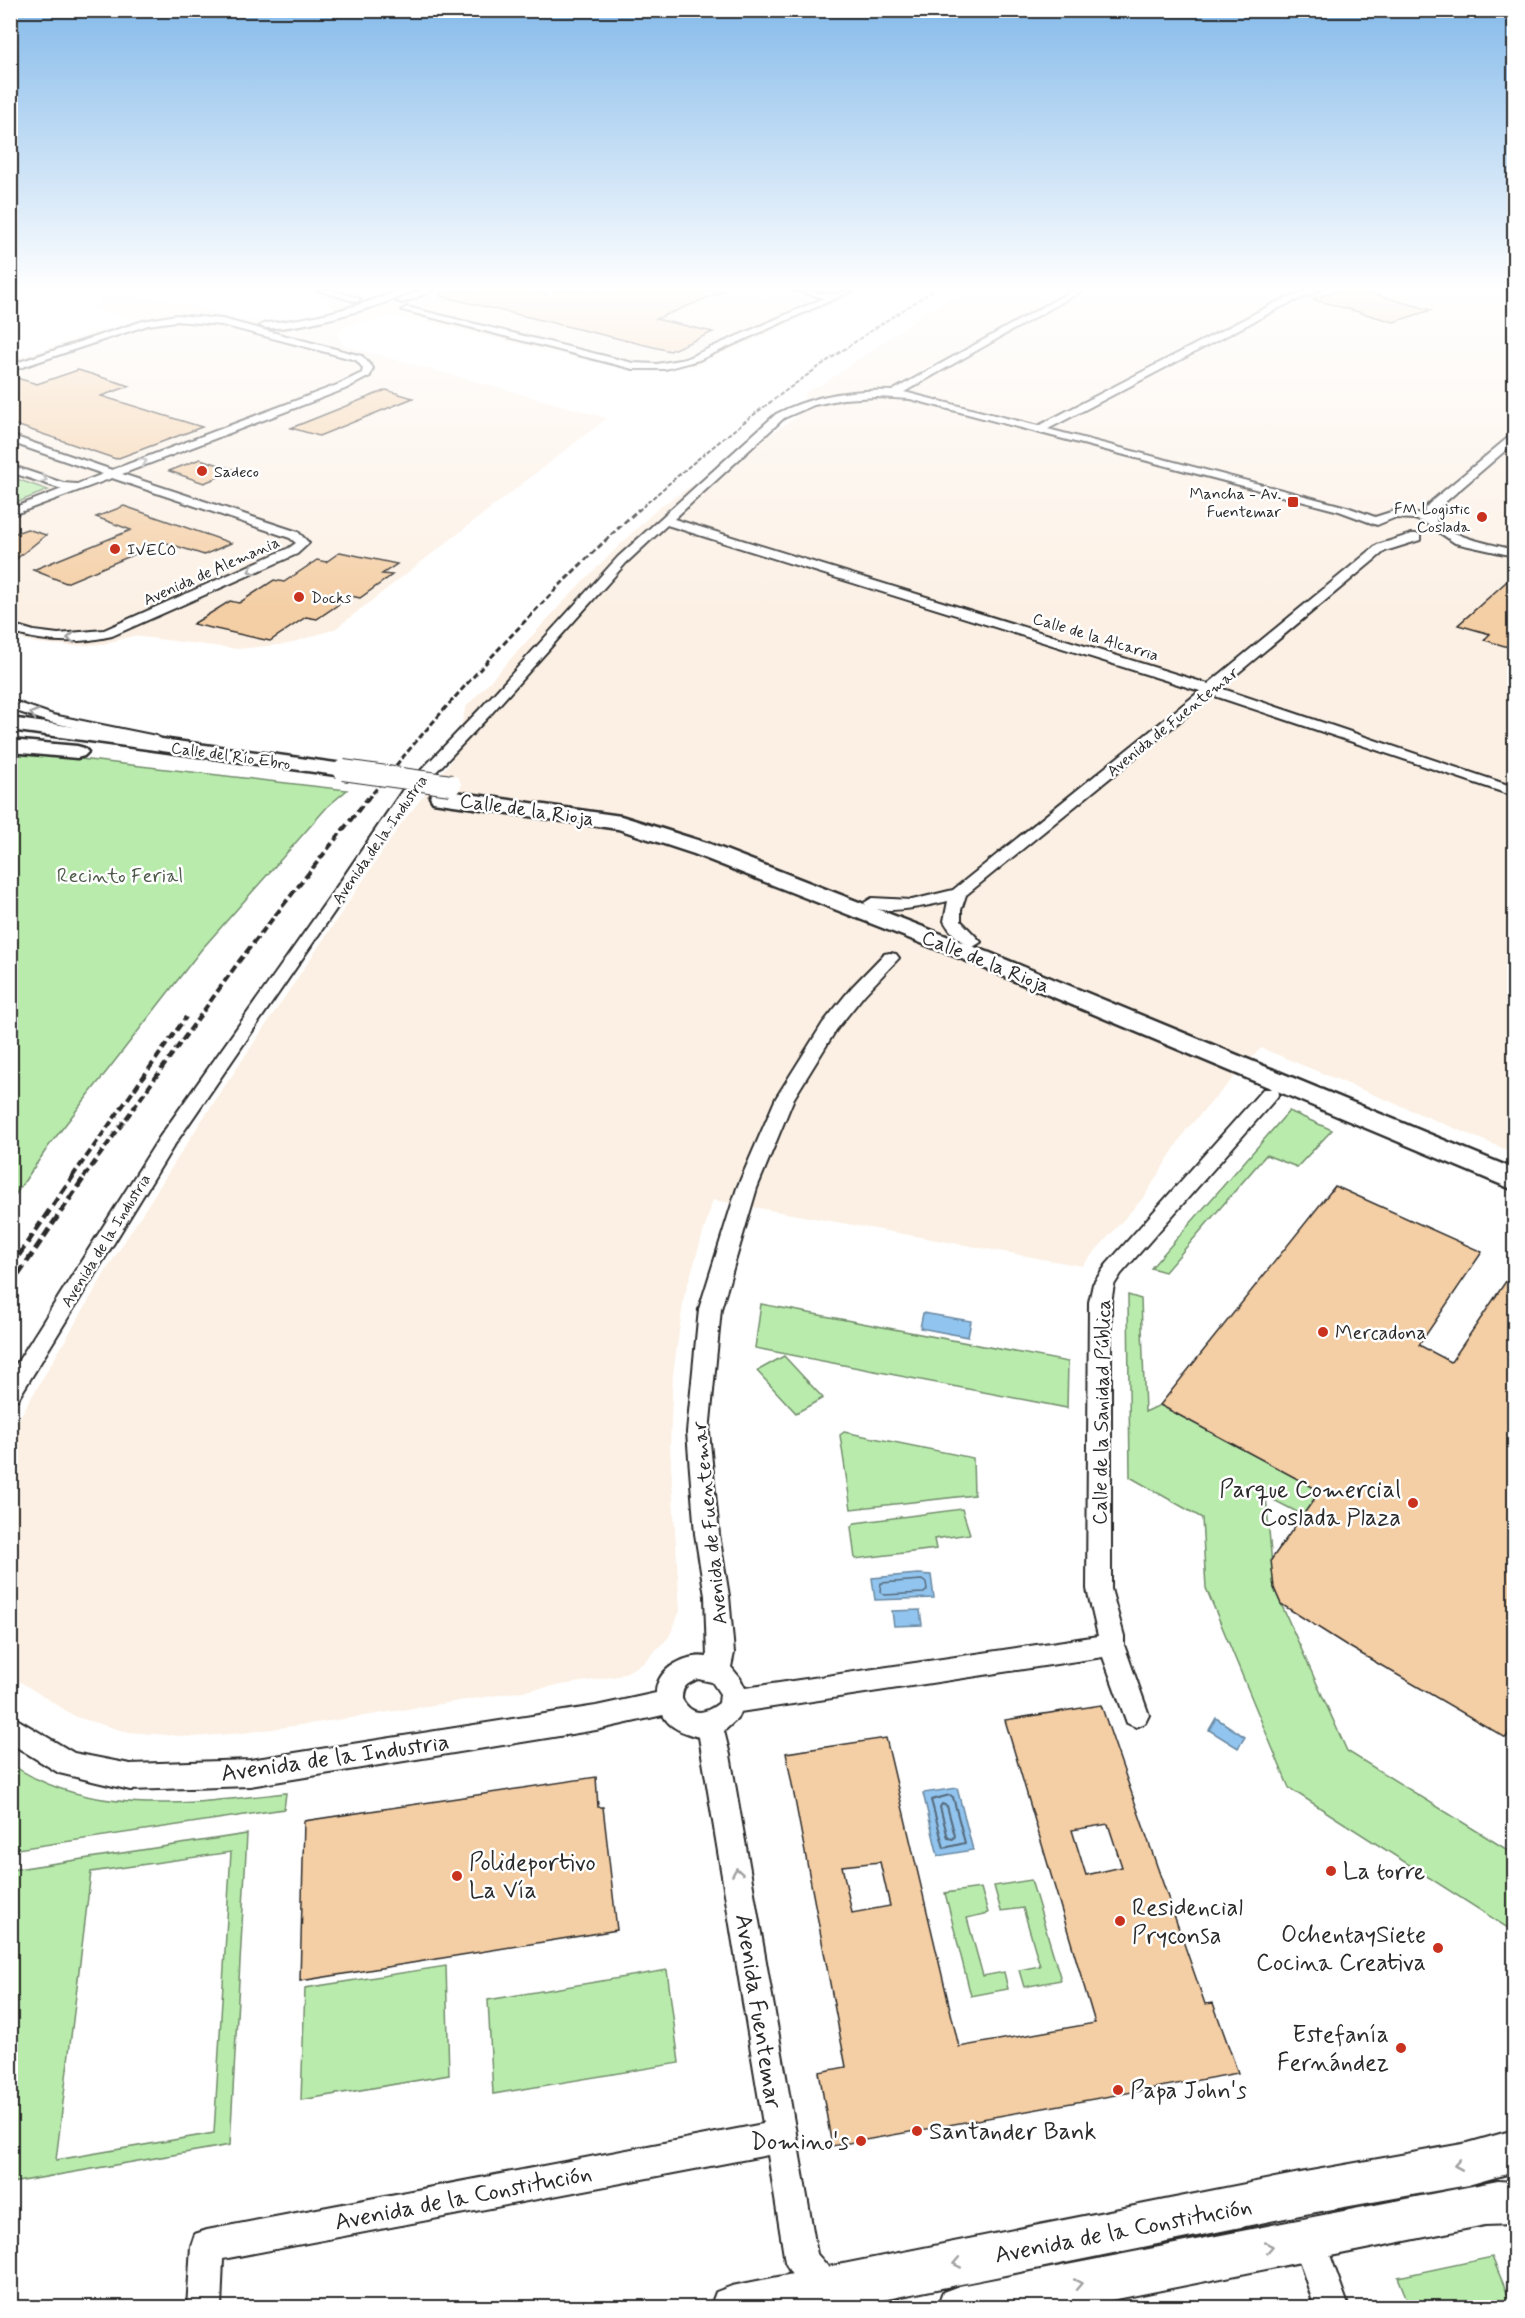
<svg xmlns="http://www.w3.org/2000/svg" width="1525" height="2318" font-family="Mynerve,sans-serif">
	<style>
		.built { fill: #fcf0e4 }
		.green { fill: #b9ecac; stroke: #728c6c; stroke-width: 1.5; fill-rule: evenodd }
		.water { fill: #91c4ee; stroke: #6887a0; stroke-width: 1.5 }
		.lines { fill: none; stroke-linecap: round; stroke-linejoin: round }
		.shore-far1 { stroke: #546879; stroke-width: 1.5 }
		.shore { stroke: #546879; stroke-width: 2 }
		.building { fill: #f4cea4; stroke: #2b2b2b; stroke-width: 1.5; fill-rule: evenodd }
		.minor-casing { stroke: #2b2b2b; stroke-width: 4 }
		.tertiary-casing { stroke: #2b2b2b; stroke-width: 4 }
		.secondary-casing { stroke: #2b2b2b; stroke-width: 5 }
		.minor { fill: #fff; fill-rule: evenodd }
		.tertiary { fill: #fff; fill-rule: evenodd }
		.secondary { fill: #fff; fill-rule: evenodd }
		.rail-far3 { stroke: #2b2b2b; stroke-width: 2; stroke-dasharray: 4.5 2; stroke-linecap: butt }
		.rail-far2 { stroke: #2b2b2b; stroke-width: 3; stroke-dasharray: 6 3; stroke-linecap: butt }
		.rail-far1 { stroke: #2b2b2b; stroke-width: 4; stroke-dasharray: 8 4; stroke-linecap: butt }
		.rail { stroke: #2b2b2b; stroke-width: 5; stroke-dasharray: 10 5; stroke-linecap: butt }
		.secondary-bridge-casing { stroke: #2b2b2b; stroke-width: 22; stroke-linecap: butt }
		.secondary-bridge { stroke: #fff; stroke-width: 20 }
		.oneway { stroke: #a0a0a0 }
		.poi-dot { fill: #c8321e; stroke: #fff; stroke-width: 2 }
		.labels { text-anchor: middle; stroke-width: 5; stroke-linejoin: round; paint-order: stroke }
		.far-poi-label { font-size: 16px; fill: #2b2b2b; stroke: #fff; text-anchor: start }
		.far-street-label { font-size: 16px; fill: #2b2b2b; stroke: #fff }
		.street-label { font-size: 20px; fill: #2b2b2b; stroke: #fff }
		.park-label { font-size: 20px; fill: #4e5b4b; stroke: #fff }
		.poi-label { font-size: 20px; fill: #2b2b2b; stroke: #fff; text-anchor: start }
		.near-poi-label { font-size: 24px; fill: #2b2b2b; stroke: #fff; text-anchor: start }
		.near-street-label { font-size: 24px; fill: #2b2b2b; stroke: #fff }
	</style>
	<rect width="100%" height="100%" fill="#fff"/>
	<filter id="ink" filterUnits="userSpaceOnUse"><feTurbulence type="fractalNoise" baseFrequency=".0167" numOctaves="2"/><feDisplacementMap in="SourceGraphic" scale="12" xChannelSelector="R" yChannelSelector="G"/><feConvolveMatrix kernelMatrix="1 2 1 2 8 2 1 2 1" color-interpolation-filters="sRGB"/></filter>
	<g filter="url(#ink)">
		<path class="built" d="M121 290 189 305 247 321 267 322 314 317 333 309 332 302 319 294 302 290H864L697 365 657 372 627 370 416 319 391 316 349 325 339 331V338L343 345 607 418 335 629 288 644 238 649 133 636 103 644 71 646 35 643 11 635 10 360 135 320 93 308 103 296Z
			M963 290H1514V1153L1261 1048 1186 1130 1144 1197 1082 1266 713 1200 684 1297 673 1374 670 1446 680 1611 669 1637 642 1664 619 1676 351 1718 243 1733 194 1737 127 1732 76 1717 11 1676V1432L112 1261 200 1123 401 824 451 761 466 707 580 584 659 507 798 416 806 392 828 381 932 308Z"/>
		<path class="green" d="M11 477 48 490 11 505Z
			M11 751 347 790 328 806 201 950 48 1147 11 1201Z
			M1289 1111 1332 1130 1297 1167 1266 1155 1165 1272 1151 1268Z
			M1128 1295 1141 1299 1145 1412 1160 1405 1320 1491 1303 1515 1266 1496 1274 1588 1347 1751 1514 1854V1932L1289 1788 1206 1588 1202 1518 1130 1477Z
			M761 1304 1068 1362 1067 1408 755 1348Z
			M784 1356 823 1398 796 1413 757 1371Z
			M844 1432 973 1458 974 1495 851 1509 840 1435Z
			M962 1509 970 1534 934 1539 936 1549 855 1559 851 1527 855 1523Z
			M11 1764C90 1819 195 1803 286 1793L284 1809 11 1850Z
			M247 1834 230 2145 11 2183V1870ZM231 1852 214 2133 56 2160 91 1872Z
			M1031 1880 1061 1980 1024 1987 1019 1970 1040 1966 1023 1908 1001 1911 994 1886Z
			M981 1888 988 1913 967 1918 983 1976 1004 1972 1008 1989 971 1996 945 1893Z
			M446 1966 449 2075 301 2100 305 1988Z
			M667 1970 679 2063 493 2094 488 2000Z
			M1492 2257 1513 2307H1410L1398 2277Z"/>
		<path class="water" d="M923 1313 971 1321 968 1337 920 1328Z
			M918 1574 931 1575 934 1598 875 1600 872 1578Z
			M920 1610 922 1625 894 1626 892 1611Z
			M1216 1718 1245 1737 1238 1748 1209 1730Z
			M957 1788 973 1850 938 1856 923 1793Z"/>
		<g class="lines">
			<path class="shore-far1" d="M922 1580 926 1583 927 1590 924 1593 884 1595 880 1592 881 1583Z"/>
			<path class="shore" d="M950 1795 953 1797 965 1843 944 1848 931 1800Z
				M942 1804 947 1806 955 1836 953 1839 948 1838 940 1807Z"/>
		</g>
		<path class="building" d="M441 290H529L546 294 547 290H726L656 319 713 332 670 351 440 296Z
			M1341 290H1359L1431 310 1394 322 1312 299Z
			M78 370 130 386 101 396 202 427 116 459 10 423V376L37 384Z
			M386 390 413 398 319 436 291 428Z
			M200 459 236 470 204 483 169 471Z
			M124 506 231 543 204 555 164 542 66 583 33 570 131 530 96 517Z
			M27 529 46 535 10 564V535Z
			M340 552 397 564 382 574 392 575 360 598 351 596 317 619 306 617 270 641 193 624 230 601 239 603 274 580 284 582 317 560 326 562Z
			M1515 574V649L1484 640 1490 634 1458 625Z
			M1335 1186 1482 1252 1419 1345 1451 1362 1515 1268V1719L1506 1738 1346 1645 1281 1604 1274 1588 1271 1560 1320 1491 1160 1405Z
			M1101 1705 1205 2004 1213 2003 1238 2073 832 2146 819 2072 846 2067 786 1753 886 1738 959 2047 1095 2023 1005 1720ZM1108 1824 1122 1867 1086 1875 1072 1830ZM880 1862 890 1906 852 1913 842 1866Z
			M596 1777 598 1807H603L617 1930 300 1981 304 1821Z"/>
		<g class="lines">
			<g class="minor-casing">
				<path id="minor" d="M318 290H331L361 299 357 302Z
					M402 290H414C397 303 276 337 260 326L265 323C313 320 357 306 402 290Z
					M422 290H434L403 303 396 301Z
					M793 290C806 290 819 294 831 294 839 294 846 290 854 290L699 360 665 369H633L402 310 407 307 633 363 657 364 685 359 824 298Z
					M1073 290H1083L904 392 1038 426 1275 303 1309 290H1320L1281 307 1048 429 1347 507 1375 517 1394 511 1425 515V508L1433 500 1510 436 1514 435V443L1437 509 1436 521C1456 539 1489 543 1514 550V556L1455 543 1424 522 1414 519 1394 518 1377 525 1339 511 910 399 877 397 843 399 814 405 784 418 674 519 1208 684 1377 545 1412 534H1420V540L1385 551 1220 688 1514 787V796L1212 695 966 895 961 910V921L981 942 973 947C961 944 950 932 944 921L948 901C931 905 876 918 864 903L872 898 912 900 953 890 1200 691 667 525 626 563 490 715 415 794 173 1147 18 1399 10 1401V1374L159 1138 338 885 404 788 480 709 618 557 776 414C813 395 851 389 892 391Z
					M176 315 222 319 362 356 373 368 370 376 345 389 122 474 298 532 309 543 297 554 112 636C78 644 44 643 10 632V624L34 631 58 634 104 630 289 548 296 543 290 538 112 478 10 516V509L62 489 10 472V465L63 483 77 484 103 474 10 442V435L112 470 337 385 362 373 363 368 356 360 222 325 176 321 148 325 10 371V365L143 321Z
					M10 700 53 715 156 736 163 740 156 744 49 722 10 709Z
					M890 953 896 954 899 958 864 995 836 1030 794 1098 757 1188 721 1309 709 1432 719 1534 729 1596 734 1653 731 1667 740 1678 745 1688 1098 1636 1087 1589 1089 1302 1093 1284 1107 1264 1263 1089H1277L1279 1093 1277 1097 1121 1274 1114 1285 1111 1302V1589L1124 1636V1645L1149 1715 1145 1723 1136 1727 1127 1723 1103 1657 740 1712 737 1719 724 1731 730 1755 817 2254 837 2277 842 2289 837 2301 825 2306C807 2298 793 2280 785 2262L768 2155 223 2259 221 2308H187L191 2246 195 2234 207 2230 763 2124 699 1737C685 1733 670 1729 663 1715L596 1730 250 1786 130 1790 59 1773 10 1743V1715L74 1753 130 1764 250 1760 596 1706 656 1693C656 1669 686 1653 707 1657L705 1596 695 1534 687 1432 699 1309 737 1188 776 1098 823 1023 852 987 884 954ZM698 1679 712 1682 720 1694 719 1703C705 1714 692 1717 682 1699 682 1686 687 1684 698 1679Z
					M1308 2223 1320 2227 1349 2308H1315L1292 2239 1296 2227Z"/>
			</g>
			<g class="tertiary-casing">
				<path id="tertiary" d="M1514 2130V2172L1468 2185 1305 2214 843 2308H710L716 2292 732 2286 1305 2172 1468 2143Z
					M1498 2181 1514 2182V2224L1485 2225 1072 2308H937L943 2292 959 2286Z"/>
			</g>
			<g class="secondary-casing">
				<path id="secondary" d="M10 718 343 764 351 765 354 770 351 775 343 776 10 730Z
					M10 740 77 746 84 748 88 752 84 756 77 758 10 752Z
					M441 790 621 816 710 844 990 953 1514 1169V1190L972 963 694 854 618 829 433 802 430 797 433 792Z"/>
			</g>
			<use href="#minor" class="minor"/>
			<use href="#tertiary" class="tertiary"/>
			<use href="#secondary" class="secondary"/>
			<path class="rail-far3" d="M638 511C729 428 830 356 934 290"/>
			<path class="rail-far2" d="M367 800C452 697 541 599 639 509"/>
			<path class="rail-far1" d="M72 1177 186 1017
				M84 1177 240 960 368 798"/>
			<path class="rail" d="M10 1268 73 1176
				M10 1287 85 1176"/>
			<g class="secondary-bridge-casing">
				<path id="secondary-bridge" d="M343 770 451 785"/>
			</g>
			<use href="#secondary-bridge" class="secondary-bridge"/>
		</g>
		<defs><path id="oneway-chevron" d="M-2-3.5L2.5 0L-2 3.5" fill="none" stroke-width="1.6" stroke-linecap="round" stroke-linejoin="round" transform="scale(1.5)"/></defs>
		<g class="oneway">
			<use href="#oneway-chevron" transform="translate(143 462) rotate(-21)"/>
			<use href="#oneway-chevron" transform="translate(43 479) rotate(19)"/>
			<use href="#oneway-chevron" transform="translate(252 570) rotate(156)"/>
			<use href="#oneway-chevron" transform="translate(71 638) rotate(177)"/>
			<use href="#oneway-chevron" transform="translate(34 714) rotate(-162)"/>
			<use href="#oneway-chevron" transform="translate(737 1872) rotate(-99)"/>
			<use href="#oneway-chevron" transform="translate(1458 2165) rotate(170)"/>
			<use href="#oneway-chevron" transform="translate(1269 2247) rotate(-11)"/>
			<use href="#oneway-chevron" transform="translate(957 2263) rotate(169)"/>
			<use href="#oneway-chevron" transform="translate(1078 2284) rotate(-11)"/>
		</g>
	</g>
	<linearGradient id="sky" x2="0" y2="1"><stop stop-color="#85baea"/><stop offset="0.47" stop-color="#fff"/><stop offset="1" stop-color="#fff" stop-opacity="0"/></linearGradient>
	<rect width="1525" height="614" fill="url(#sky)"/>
	<g class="poi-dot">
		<circle cx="202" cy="471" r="6"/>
		<rect x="1287" y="496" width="12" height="12" rx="3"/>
		<circle cx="1482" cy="517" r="6"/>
		<circle cx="115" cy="549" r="6"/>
		<circle cx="299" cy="597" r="6"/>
		<circle cx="1323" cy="1332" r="6"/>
		<circle cx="1413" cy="1503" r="6"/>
		<circle cx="1331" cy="1871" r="6"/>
		<circle cx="457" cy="1876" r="6"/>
		<circle cx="1120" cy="1921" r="6"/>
		<circle cx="1438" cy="1948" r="6"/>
		<circle cx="1401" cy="2048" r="6"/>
		<circle cx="1118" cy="2090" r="6"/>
		<circle cx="917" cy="2131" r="6"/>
		<circle cx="861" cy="2141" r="6"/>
	</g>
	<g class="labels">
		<g class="far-poi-label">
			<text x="214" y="477">Sadeco</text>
			<text x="1281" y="499" text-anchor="end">Mancha - Av.<tspan x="1281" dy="18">Fuentemar</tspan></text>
			<text x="1470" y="514" text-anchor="end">FM Logistic<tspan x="1470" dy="18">Coslada</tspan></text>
			<text x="127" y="555">IVECO</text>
			<text x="311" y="603">Docks</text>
		</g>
		<g class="far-street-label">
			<text transform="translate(211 570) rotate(-24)" y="6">Avenida de Alemania</text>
			<text transform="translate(1096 636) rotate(17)" y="6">Calle de la Alcarria</text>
			<text transform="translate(1172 721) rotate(-39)" y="6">Avenida de Fuentemar</text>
			<text transform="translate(231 755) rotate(8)" y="6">Calle del Río Ebro</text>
			<text transform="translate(379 839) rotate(-55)" y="6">Avenida de la Industria</text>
			<text transform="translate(105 1240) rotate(-58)" y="6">Avenida de la Industria</text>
		</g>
		<g class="street-label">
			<text transform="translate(527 809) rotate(8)" y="7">Calle de la Rioja</text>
			<text transform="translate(986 961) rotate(22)" y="7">Calle de la Rioja</text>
			<text transform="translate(1101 1412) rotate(-89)" y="7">Calle de la Sanidad Pública</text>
			<text transform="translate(709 1523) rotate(-96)" y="7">Avenida de Fuentemar</text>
		</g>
		<g class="park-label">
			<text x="120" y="882">Recinto Ferial</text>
		</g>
		<g class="poi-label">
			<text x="1335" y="1339">Mercadona</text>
		</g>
		<g class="near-poi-label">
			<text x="1401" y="1497" text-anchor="end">Parque Comercial<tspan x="1401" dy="28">Coslada Plaza</tspan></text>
			<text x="469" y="1870">Polideportivo<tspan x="469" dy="28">La Vía</tspan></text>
			<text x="1343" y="1879">La torre</text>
			<text x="1132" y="1915">Residencial<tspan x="1132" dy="28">Pryconsa</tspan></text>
			<text x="1426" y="1942" text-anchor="end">OchentaySiete<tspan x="1426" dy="28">Cocina Creativa</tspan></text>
			<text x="1389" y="2042" text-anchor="end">Estefanía<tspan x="1389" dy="28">Fernández</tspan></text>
			<text x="1130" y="2098">Papa John's</text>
			<text x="929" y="2139">Santander Bank</text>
			<text x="849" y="2149" text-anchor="end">Domino's</text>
		</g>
		<g class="near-street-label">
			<text transform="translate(335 1757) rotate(-8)" y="8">Avenida de la Industria</text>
			<text transform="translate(759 2011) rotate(81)" y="8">Avenida Fuentemar</text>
			<text transform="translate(463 2197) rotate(-11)" y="8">Avenida de la Constitución</text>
			<text transform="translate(1123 2230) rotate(-11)" y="8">Avenida de la Constitución</text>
		</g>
	</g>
	<rect width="1525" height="2318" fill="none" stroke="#fff" stroke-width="36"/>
	<rect x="18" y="18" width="1489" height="2282" fill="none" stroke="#2b2b2b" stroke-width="2" filter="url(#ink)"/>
</svg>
